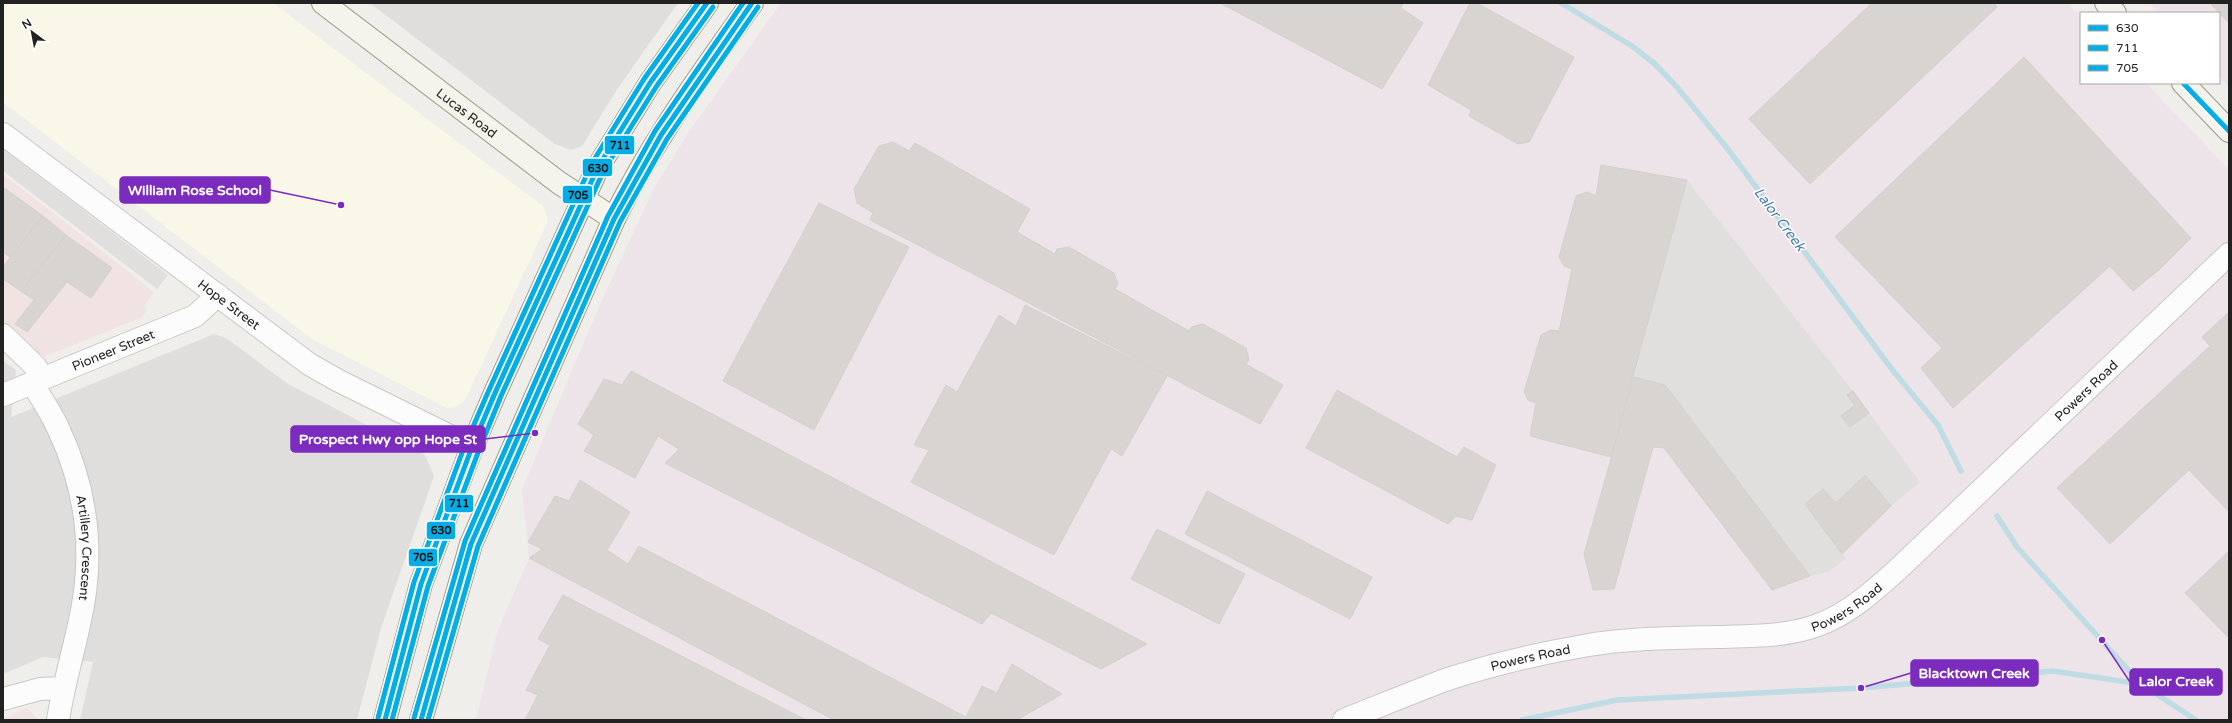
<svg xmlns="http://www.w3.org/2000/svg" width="2232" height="723" font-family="'Varela Round',sans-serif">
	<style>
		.residential { fill: #dfdedc }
		.commercial { fill: #f1e3e1 }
		.industrial { fill: #ede4e9 }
		.education { fill: #f8f7e8 }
		.parking { fill: #e0dfde }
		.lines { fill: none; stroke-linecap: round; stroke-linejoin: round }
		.stream { stroke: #bfdbe3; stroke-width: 5.5 }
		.building { fill: #d7d4d2; stroke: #d3d0cc }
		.street-casing { stroke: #c9c8c7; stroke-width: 24 }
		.secondary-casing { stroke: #999a82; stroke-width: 24 }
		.primary-casing { stroke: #a79c86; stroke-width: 24 }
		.street { stroke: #fdfcfc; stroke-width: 22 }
		.secondary { stroke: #f4f4ed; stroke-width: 22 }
		.primary { stroke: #f3ede7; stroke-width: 22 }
		.bus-1-casing { stroke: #fff; stroke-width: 8 }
		.bus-2-casing { stroke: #fff; stroke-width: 8 }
		.bus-3-casing { stroke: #fff; stroke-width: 8 }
		.bus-1 { stroke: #02aee5; stroke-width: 5 }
		.bus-2 { stroke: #02aee5; stroke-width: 5 }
		.bus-3 { stroke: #02aee5; stroke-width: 5 }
		.labels { text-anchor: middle; stroke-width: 3; stroke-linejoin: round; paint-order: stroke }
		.street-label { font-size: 13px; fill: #222; stroke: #fff }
		.water-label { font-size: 14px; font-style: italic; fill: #4a7aab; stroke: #fff }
		.leader { fill: none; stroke: #7b2cbf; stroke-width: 1.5 }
		.callout-dot { fill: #7b2cbf; stroke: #fff; stroke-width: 1.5 }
		.callout { fill: #7b2cbf; stroke: #7b2cbf; stroke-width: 1.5 }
		.callout-label { font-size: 14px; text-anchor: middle; font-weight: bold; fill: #fff }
		.line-badge { stroke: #fff; stroke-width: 1.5 }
		.pale-badge-label { font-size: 11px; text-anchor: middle; font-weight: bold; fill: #111 }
	</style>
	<rect width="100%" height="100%" fill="#f0eeeb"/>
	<path class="residential" d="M370 3H678L618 88 582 146 571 150 555 144Z
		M214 334 226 338 288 384 425 455 434 476 381 628 357 720H80L93 662 43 657 3 674V361L16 370 11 417Z"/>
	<path class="commercial" d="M3 174 154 292 145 305 146 312 142 317 46 356 39 354 3 327Z
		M27 708 39 720H3V719Z"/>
	<path class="industrial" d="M781 3H2068L2081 16V83H2146L2229 169V720H476L497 632 529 558 522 489 601 302 653 190 688 133Z
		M2149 3H2229V87L2219 76V13H2159Z"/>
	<path class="education" d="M3 3H273L543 206 548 221 466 399 458 406 447 408 312 339 3 102Z"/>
	<path class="parking" d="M3 149 168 275 157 289 3 171Z
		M1687 180 1853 391 1920 482 1891 506 1865 475 1836 503 1805 504 1846 559 1828 572 1810 576 1665 385 1634 377Z"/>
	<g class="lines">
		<path class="stream" d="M1561 3 1632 46 1655 64 1676 86 1727 148 1894 372 1938 425 1961 471
			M1997 516 2017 547 2141 684 2196 720
			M1522 720 1617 700 1861 688 2053 671 2141 684"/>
	</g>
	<path class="building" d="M1220 3H1403L1401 8 1423 23 1382 89Z
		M1470 3H1477L1574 57 1529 142 1518 144 1469 116 1471 110 1428 85Z
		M1872 3H1994L1997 7 1810 184 1749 119Z
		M2210 3H2229V23Z
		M2024 57 2191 238 2160 269 2133 291 2110 266 1953 408 1921 368 1942 348 1835 237Z
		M893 142 909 151 915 143 1030 209 1017 232 1055 254 1057 249 1069 247 1114 273 1118 284 1115 289 1189 331 1192 327 1203 324 1246 348 1249 360 1246 364 1283 385 1260 424 870 220 873 213 857 203 854 189 879 146Z
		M1601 165 1687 180 1611 457 1530 436 1536 403 1528 400 1524 392 1541 335 1551 330 1559 331 1572 269 1564 266 1559 257 1576 196 1587 192 1596 196Z
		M3 187 43 216 10 257 3 252Z
		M819 203 909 247 814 430 723 381Z
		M43 216 66 235 21 291 3 279V267Z
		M66 235 112 268 91 298 67 282 27 332 15 324 34 300 21 291Z
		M1025 305 1167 376 1122 456 1111 449 1054 555 911 482 929 450 914 445 946 385 957 392 999 315 1016 326Z
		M2229 312V512L2189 470 2110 544 2057 488 2210 346 2202 337Z
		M631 371 1147 644 1101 669 991 613 982 624 665 463 679 449 658 436 635 478 584 451 594 435 578 424 604 379 622 385Z
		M1634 377 1665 385 1810 576 1772 590 1664 448 1653 447 1614 589 1593 590 1584 554Z
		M1337 390 1457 457 1464 447 1496 465 1472 520 1456 516 1448 524 1306 448Z
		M1853 391 1869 413 1850 427 1841 416 1855 405 1847 395Z
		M1865 475 1891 506 1842 554 1805 504 1823 489 1836 503Z
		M580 480 630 512 607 550 628 564 639 546 966 717 982 686 997 693 1012 664 1062 694 1017 720H834L529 558 542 549 528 542 555 496 569 501Z
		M1207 491 1372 577 1350 619 1185 534Z
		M1157 529 1245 574 1219 624 1131 579Z
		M2229 551V638L2185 593Z
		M563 595 806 720H525L538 695 526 690 550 645 538 639Z"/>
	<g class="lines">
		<g class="street-casing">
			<g id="street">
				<path id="s1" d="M3 134 309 364 337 380 472 447"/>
				<path d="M3 335 35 366 43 378"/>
				<path id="s2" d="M32 383C41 398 51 412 58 428 88 491 95 557 79 625 72 657 63 688 58 720"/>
				<path id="s3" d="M3 395 195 316 218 295"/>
				<path d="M3 699 40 689 63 688"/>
				<path id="s4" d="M1344 720C1377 707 1411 693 1445 680 1490 665 1537 654 1583 646 1627 638 1672 638 1716 637 1749 636 1786 637 1818 625 1848 614 1871 593 1895 572L2229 254"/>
			</g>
		</g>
		<g class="secondary-casing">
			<g id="secondary">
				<path id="s5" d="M323 3 558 182 614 219"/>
				<path d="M2106 3 2115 13"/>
				<path d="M2183 83 2229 131"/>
			</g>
		</g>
		<g class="primary-casing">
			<path id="primary" d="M385 720 421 584 472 447 495 393 598 167 650 83 707 3
				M421 720 471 544 614 219C652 142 702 73 752 3"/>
		</g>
		<use href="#street" class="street"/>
		<use href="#secondary" class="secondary"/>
		<use href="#primary" class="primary"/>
		<g class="bus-1-casing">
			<path id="bus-1" d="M2183 83 2229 131
				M385 720 421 584 472 447 495 393 598 167 650 83 707 3
				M421 720 471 544 614 219 661 135 752 3"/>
		</g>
		<g class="bus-2-casing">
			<path id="bus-2" d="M392 720 428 586 479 450 501 396 604 170 656 87 713 7
				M428 720 478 546 620 222 667 139 758 7"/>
		</g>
		<g class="bus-3-casing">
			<path id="bus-3" d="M378 718 414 582 465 445 489 390 592 163 644 79 698 3
				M414 718 465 541 608 216 655 131 743 3"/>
		</g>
		<use href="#bus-1" class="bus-1"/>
		<use href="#bus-2" class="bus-2"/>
		<use href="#bus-3" class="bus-3"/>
	</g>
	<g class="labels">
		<g class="street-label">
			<text dy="5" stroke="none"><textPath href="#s5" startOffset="181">Lucas Road</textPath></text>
			<text dy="5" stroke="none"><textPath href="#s1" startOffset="283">Hope Street</textPath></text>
			<text dy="5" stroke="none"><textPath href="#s3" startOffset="119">Pioneer Street</textPath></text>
			<text dy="5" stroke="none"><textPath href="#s4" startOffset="845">Powers Road</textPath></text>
			<text dy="5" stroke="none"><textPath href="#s2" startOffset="176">Artillery Crescent</textPath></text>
			<text dy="5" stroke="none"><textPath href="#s4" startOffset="521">Powers Road</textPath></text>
			<text dy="5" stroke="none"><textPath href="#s4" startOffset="197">Powers Road</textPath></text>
		</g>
		<g class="water-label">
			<text transform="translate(1780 219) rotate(53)" y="5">Lalor Creek</text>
		</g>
	</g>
	<path class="leader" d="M341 205L270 190M535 433L485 439M1861 688L1911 673M2102 640L2130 682"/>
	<g class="callout-dot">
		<circle cx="341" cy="205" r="4"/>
		<circle cx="535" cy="433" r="4"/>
		<circle cx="1861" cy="688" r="4"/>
		<circle cx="2102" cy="640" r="4"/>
	</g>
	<g class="callout">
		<rect x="120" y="177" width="150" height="26" rx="4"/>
		<rect x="291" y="426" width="194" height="26" rx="4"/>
		<rect x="1911" y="660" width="127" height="26" rx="4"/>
		<rect x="2130" y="669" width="92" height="26" rx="4"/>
	</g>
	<g class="callout-label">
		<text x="195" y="195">William Rose School</text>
		<text x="388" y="444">Prospect Hwy opp Hope St</text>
		<text x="1974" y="678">Blacktown Creek</text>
		<text x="2176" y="686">Lalor Creek</text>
	</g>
	<g class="line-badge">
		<rect x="604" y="135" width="31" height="20" rx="4" fill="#02aee5"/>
		<rect x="582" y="158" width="31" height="19" rx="4" fill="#02aee5"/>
		<rect x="562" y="185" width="31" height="19" rx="4" fill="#02aee5"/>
		<rect x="444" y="494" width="30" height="19" rx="4" fill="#02aee5"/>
		<rect x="426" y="521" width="30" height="19" rx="4" fill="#02aee5"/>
		<rect x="408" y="548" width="30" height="19" rx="4" fill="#02aee5"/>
	</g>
	<g class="pale-badge-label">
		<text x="620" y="149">711</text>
		<text x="598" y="172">630</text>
		<text x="578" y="199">705</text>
		<text x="459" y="507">711</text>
		<text x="441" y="534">630</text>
		<text x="423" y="561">705</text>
	</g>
	<rect width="2232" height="723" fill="none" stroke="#222222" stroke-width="8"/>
	<rect x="2080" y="12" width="140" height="72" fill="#ffffff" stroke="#a7a7a7"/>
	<rect x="2088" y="25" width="20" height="6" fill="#02aee5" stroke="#a7a7a7"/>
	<text x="2116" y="32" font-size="12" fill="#222222">630</text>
	<rect x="2088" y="45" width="20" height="6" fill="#02aee5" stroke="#a7a7a7"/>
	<text x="2116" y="52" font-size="12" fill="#222222">711</text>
	<rect x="2088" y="65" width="20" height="6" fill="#02aee5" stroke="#a7a7a7"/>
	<text x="2116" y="72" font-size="12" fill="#222222">705</text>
	<g transform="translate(32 32) rotate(328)" stroke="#ffffff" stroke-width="3" paint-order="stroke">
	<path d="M0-3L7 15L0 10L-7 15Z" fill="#222222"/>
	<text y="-6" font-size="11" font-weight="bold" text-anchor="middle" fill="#222222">N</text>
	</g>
</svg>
